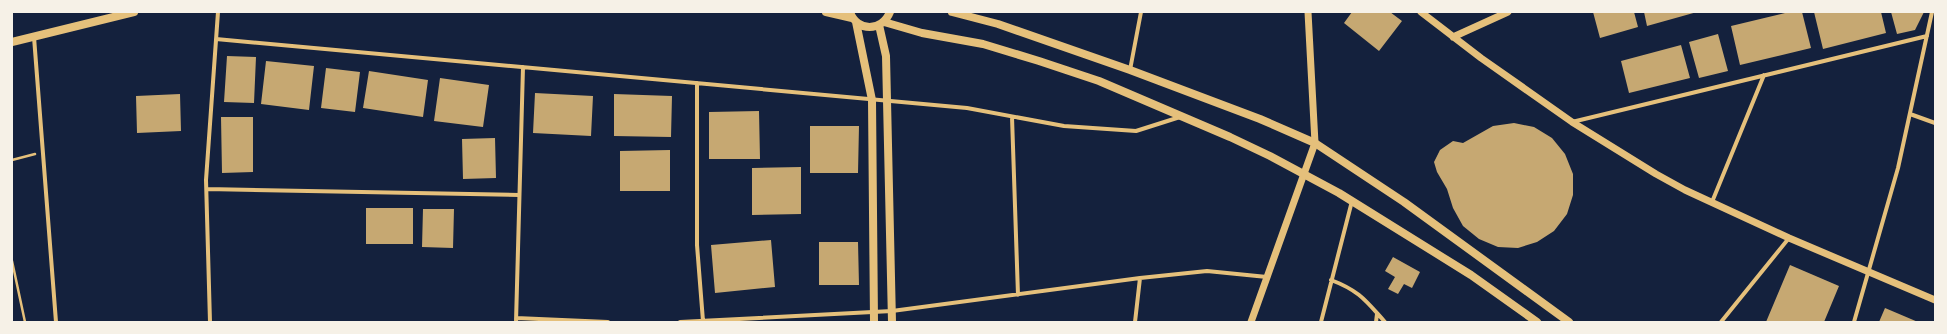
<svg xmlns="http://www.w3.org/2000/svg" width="1947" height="334" font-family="'PT Sans Narrow',sans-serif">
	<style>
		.building { fill: #c6a872 }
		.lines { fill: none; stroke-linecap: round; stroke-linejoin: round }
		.path { stroke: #e5c07b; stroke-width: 2.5 }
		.minor { stroke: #e5c07b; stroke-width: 4 }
		.tertiary { stroke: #e5c07b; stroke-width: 7 }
		.secondary { stroke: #e5c07b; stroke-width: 8 }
	</style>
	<rect width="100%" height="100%" fill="#14213d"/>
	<path class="building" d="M1352 12H1390L1402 21 1379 51 1344 23Z
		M1593 12H1634L1638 27 1600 38Z
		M1644 12H1697L1647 26Z
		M1789 12H1802L1811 48 1740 65 1731 26Z
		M1814 12H1881L1886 33 1823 49Z
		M1891 12H1924L1915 30 1897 34Z
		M1718 34 1728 71 1699 78 1689 42Z
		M1681 45 1690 78 1629 93 1621 61Z
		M227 56 256 57 254 103 224 102Z
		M266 61 314 66 309 110 261 104Z
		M326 68 360 72 355 112 321 108Z
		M369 71 428 80 423 117 363 108Z
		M440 78 489 85 483 127 434 121Z
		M535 93 593 96 591 136 533 133Z
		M180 94 181 131 137 133 136 96Z
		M614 94 672 96 671 137 614 136Z
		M759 111 760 159H709V112Z
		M221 117H253V172L222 173Z
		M1514 123 1534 127 1552 138 1565 154 1573 174V195L1567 214 1554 231 1537 242 1518 248 1498 247 1479 239 1463 226 1453 208 1447 189 1437 172 1434 162 1440 150 1453 141 1463 143 1493 126Z
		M810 126H859L858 173H810Z
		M495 138 496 178 463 179 462 139Z
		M670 150V191H620V151Z
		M801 167V214L752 215V168Z
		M366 208H413V244H366Z
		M423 209H454L453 248 422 247Z
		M771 240 775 287 715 293 711 245Z
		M819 242H858L859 285H819Z
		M1393 257 1420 272 1412 288 1404 284 1398 294 1388 289 1395 277 1385 271Z
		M1790 265 1839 286 1824 322H1766Z
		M1885 308 1918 322H1879Z"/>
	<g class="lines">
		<path class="path" d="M12 160 35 154
			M12 261 25 322"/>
		<path class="minor" d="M34 37 56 322
			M216 39 967 108 1064 126 1136 131 1180 117
			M1130 70 1141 12
			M697 83V245L703 321
			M1910 114 1935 123
			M1012 117 1018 295
			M1572 122 1927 36
			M207 189 519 195
			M1712 202 1764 75
			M1331 280C1360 291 1366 301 1385 322
			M516 318 608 322
			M210 322 206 180 218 12
			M516 322 523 67
			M680 322 892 311 1140 278 1207 271 1267 277
			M1135 322 1140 278
			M1321 322 1352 201
			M1376 322 1377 314
			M1721 322 1789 238
			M1854 322 1898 168 1932 12"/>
		<path class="tertiary" d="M1421 12 1481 58 1572 122 1656 174 1685 190 1789 238 1935 300
			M1453 37 1508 12
			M1251 322 1315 143 1308 12"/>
		<path class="secondary" d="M826 12 852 18
			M850 12C857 32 882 32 890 12
			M952 12 998 24 1130 70 1260 119 1315 143 1404 202 1569 322
			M856 22 872 100 874 322
			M884 22 922 33 983 44 1039 61 1099 81 1230 137 1270 156 1339 193 1471 275 1537 322
			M879 25 886 56 892 322
			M12 42 134 12"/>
	</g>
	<rect width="1947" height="334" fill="none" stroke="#f6f1e7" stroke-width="26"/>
</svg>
